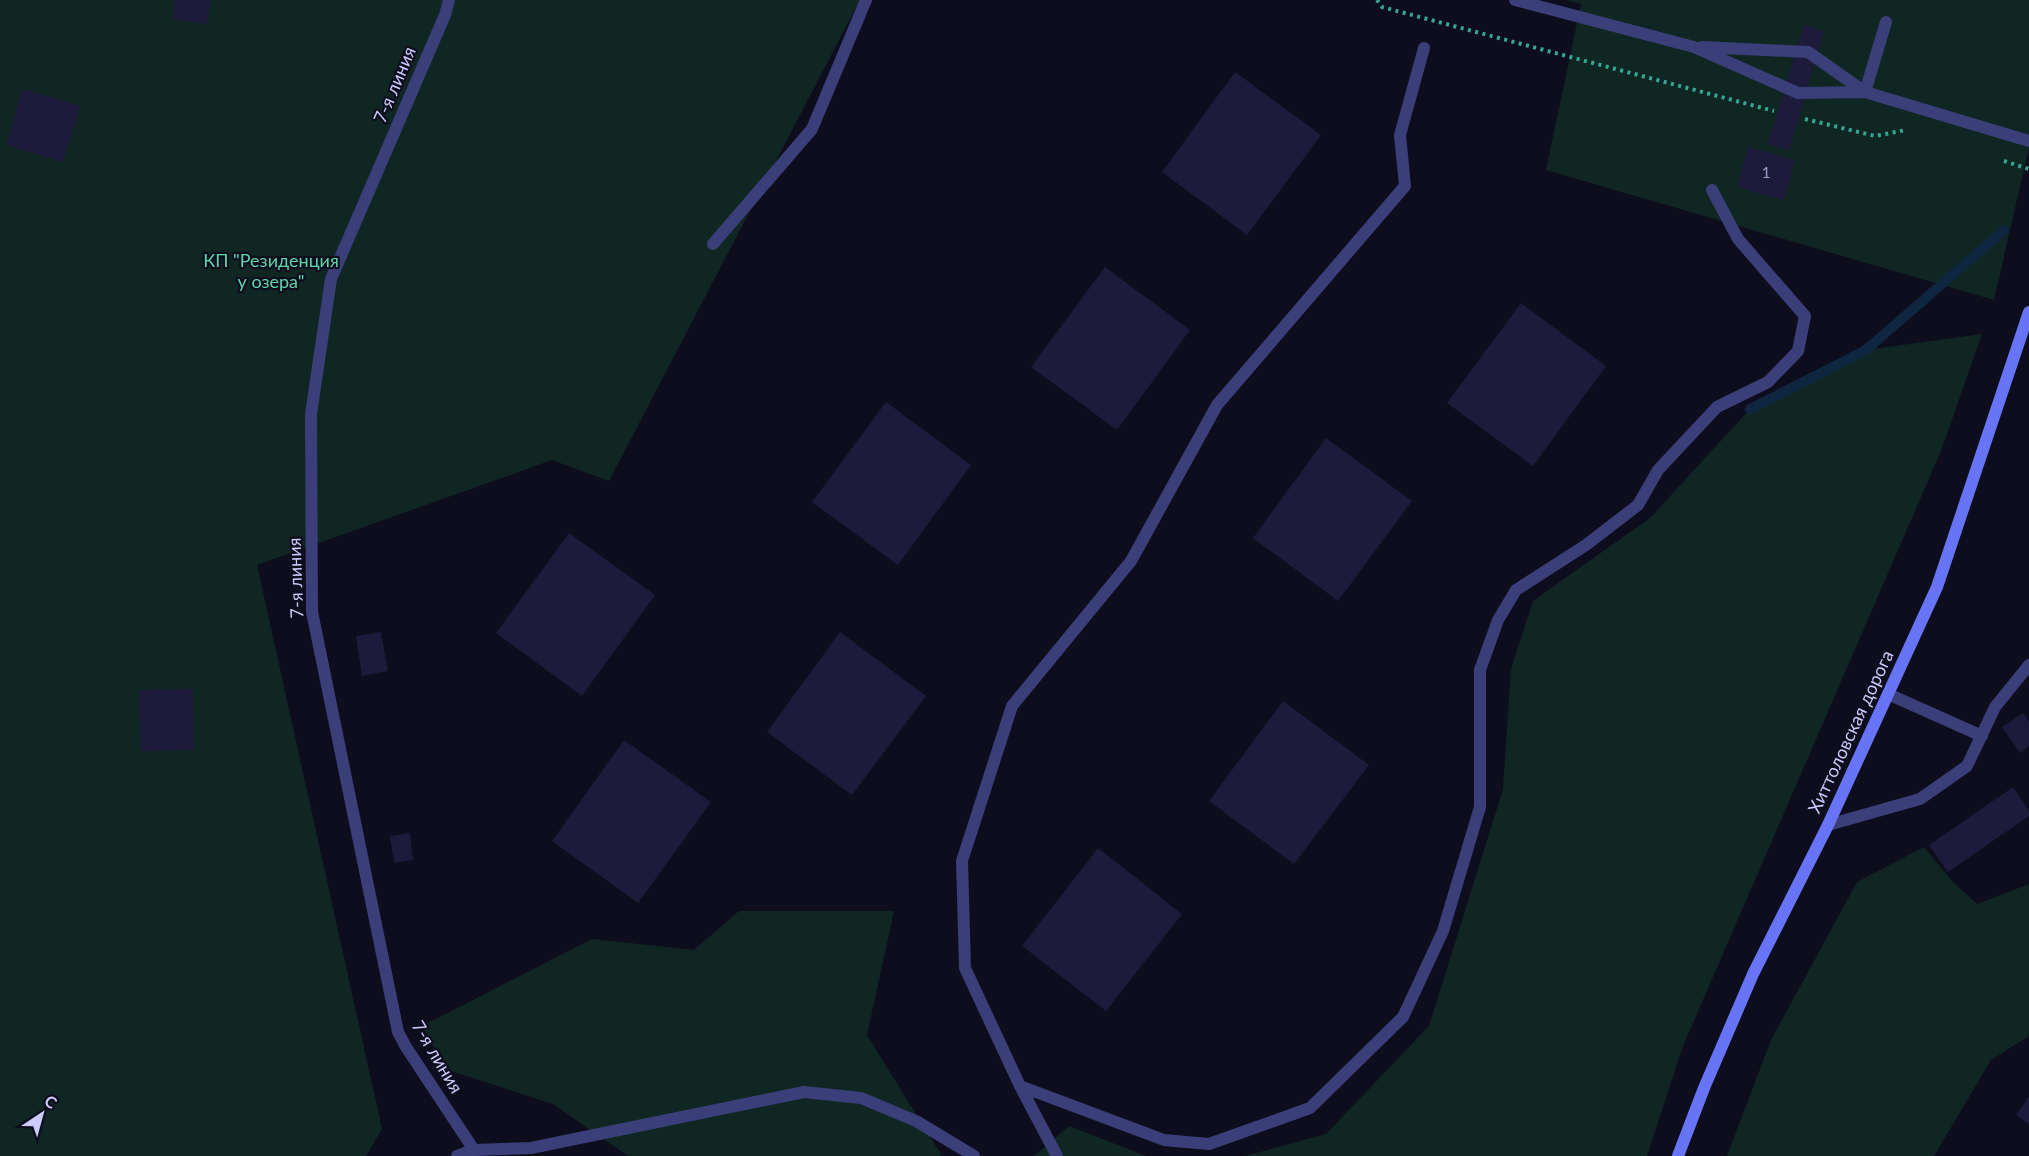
<svg xmlns="http://www.w3.org/2000/svg" width="2029" height="1156" font-family="Lato,sans-serif">
	<style>
		.green { fill: #102623 }
		.lines { fill: none; stroke-linecap: round; stroke-linejoin: round }
		.stream { stroke: #0e263f; stroke-width: 10 }
		.building { fill: #1d1a3c }
		.path { stroke: #34a894; stroke-width: 4; stroke-dasharray: 3 4.5; stroke-linecap: butt }
		.lane { stroke: #3a3f79; stroke-width: 12 }
		.street { stroke: #3a3f79; stroke-width: 12 }
		.secondary { stroke: #6874f6; stroke-width: 12 }
		.labels { text-anchor: middle; stroke-width: 4.5; stroke-linejoin: round; paint-order: stroke }
		.number-label { font-size: 15px; fill: #a09fcc }
		.street-label { font-size: 18px; fill: #cbcbfc; stroke: #0e0d1d }
		.park-label { font-size: 18px; fill: #5cd7aa; stroke: #0e0d1d }
	</style>
	<rect width="100%" height="100%" fill="#0e0d1d"/>
	<path class="green" d="M0 0H860L609 481 552 460 257 565 382 1129 366 1156H0Z
		M1567 0H2029V147L1994 300 1546 170 1581 4Z
		M1982 334 1941 451 1683 1046 1647 1156H1245L1326 1134 1429 1026 1503 789 1511 669 1533 601 1650 518 1750 409 1866 350Z
		M1924 847 1954 883 1977 904 2029 884V1036L1991 1060 1934 1156H1727L1771 1040 1857 882Z
		M739 911H894L867 1035 942 1156H628L553 1104 445 1069 422 1026 592 939 694 950Z
		M1069 1126 1146 1156H1034Z"/>
	<g class="lines">
		<path class="stream" d="M1750 409 1866 350 2004 230"/>
	</g>
	<path class="building" d="M175 0H211L207 24 172 19Z
		M1804 25 1824 31 1789 150 1768 144Z
		M1235 72 1321 135 1247 235 1162 172Z
		M23 89 80 106 63 162 6 145Z
		M1748 147 1795 160 1784 200 1737 187Z
		M1105 267 1190 330 1117 430 1031 367Z
		M1521 303 1606 366 1533 466 1447 403Z
		M886 402 971 465 898 565 812 502Z
		M1326 438 1412 501 1338 601 1253 538Z
		M569 533 655 595 582 696 496 633Z
		M381 632 388 671 362 676 356 636Z
		M840 632 926 696 852 795 767 732Z
		M193 689 194 750 141 751 139 690Z
		M1283 701 1369 765 1294 864 1209 801Z
		M2023 713 2029 722V746L2020 753 2002 727Z
		M624 740 711 802 638 903 552 841Z
		M2013 787 2029 811V816L1948 872 1929 845Z
		M410 833 413 860 394 863 390 836Z
		M1098 848 1182 914 1106 1011 1022 946Z
		M2029 1096V1124L2016 1115Z"/>
	<g class="lines">
		<path class="path" d="M1377 0 1382 7 1774 111
			M1805 119 1875 136 1906 130
			M2004 161 2029 169"/>
		<path class="lane" d="M449 0 445 15 331 279 311 414 312 612 398 1032 406 1047 474 1150
			M1865 92 1886 22
			M713 244 812 129 866 0
			M1020 1086 1164 1140 1209 1144 1310 1108 1403 1017 1443 931 1480 807V670L1498 620 1516 590 1586 545 1638 505 1658 470 1717 407 1768 382 1798 351 1805 316 1738 239 1712 190
			M457 1156 474 1150 531 1148 804 1092 861 1098 916 1121 974 1156
			M1057 1156 1020 1086 965 968 962 861 1012 706 1131 561 1217 405 1405 186 1400 135 1424 48"/>
		<path class="street" d="M1515 0 1694 47 1798 93 1865 92 2029 141
			M1702 47 1808 52 1865 92
			M1888 694 1982 736
			M1828 825 1920 799 1967 766 1995 707 2029 665"/>
		<path class="secondary" d="M1678 1156 1704 1088 1753 974 1828 825 1937 587 2029 312"/>
	</g>
	<g class="labels">
		<g class="number-label">
			<text x="1766" y="178">1</text>
		</g>
		<g class="street-label">
			<text transform="translate(395 85) rotate(-67)" y="6">7-я линия</text>
			<text transform="translate(296 578) rotate(-92)" y="6">7-я линия</text>
			<text transform="translate(1851 732) rotate(-65)" y="6">Хиттоловская дорога</text>
			<text transform="translate(437 1057) rotate(59)" y="6">7-я линия</text>
		</g>
		<g class="park-label">
			<text x="271" y="267">КП "Резиденция<tspan x="271" dy="21">у озера"</tspan></text>
		</g>
	</g>
	<g transform="translate(42 1114) rotate(36)" stroke="#0e0d1d" stroke-width="4.5" paint-order="stroke">
	<path d="M0-4.5L10 22L0 15L-10 22Z" fill="#cbcbfc"/>
	<text y="-9" font-size="16" font-weight="bold" text-anchor="middle" fill="#cbcbfc">С</text>
	</g>
</svg>
